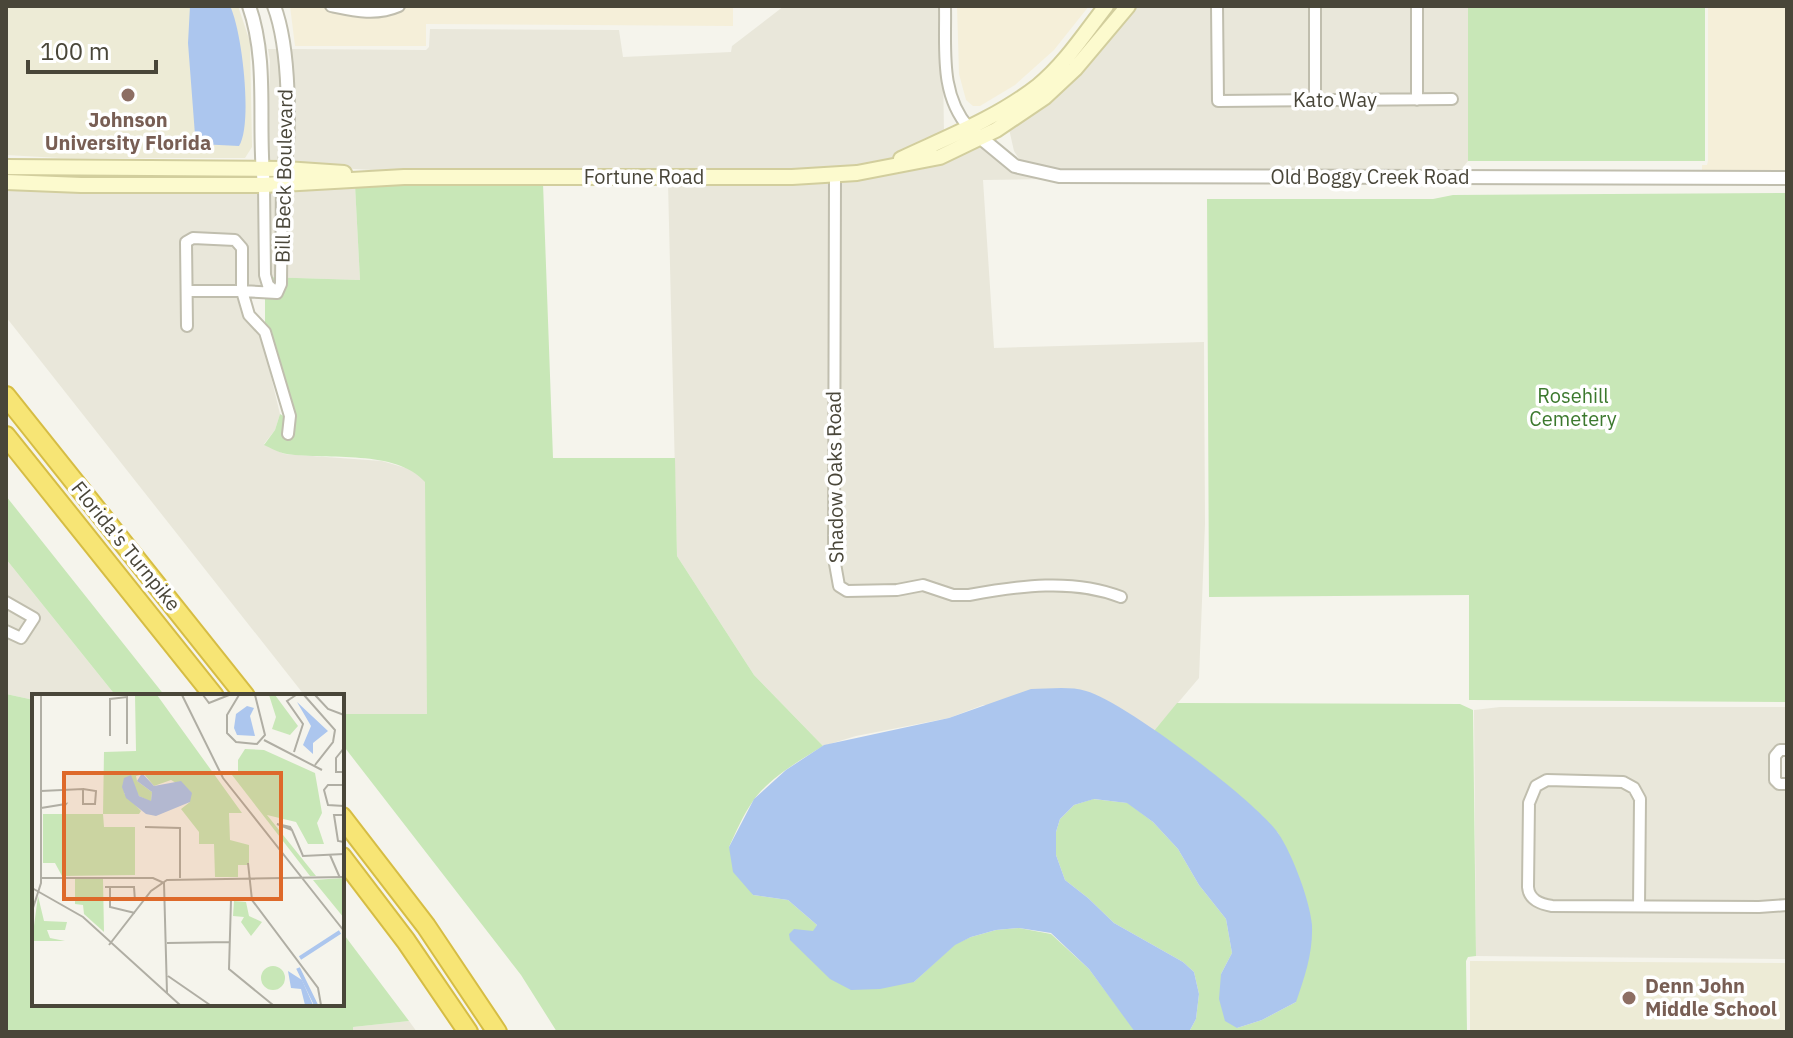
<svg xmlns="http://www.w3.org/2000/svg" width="1793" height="1038" font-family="'IBM Plex Sans',sans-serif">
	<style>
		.residential { fill: #e9e7da }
		.commercial { fill: #f5efd9 }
		.education { fill: #edebd6 }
		.green { fill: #c8e7b7 }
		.water { fill: #acc6ee }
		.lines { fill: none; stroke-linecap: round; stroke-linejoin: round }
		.minor-casing { stroke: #c0beae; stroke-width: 14 }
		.tertiary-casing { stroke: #c0beae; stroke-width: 16 }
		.secondary-casing { stroke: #d2ce9d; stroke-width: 18 }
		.motorway-casing { stroke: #d6bd44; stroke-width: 22 }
		.minor { stroke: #fff; stroke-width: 10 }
		.tertiary { stroke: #fff; stroke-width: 12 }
		.secondary { stroke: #fcface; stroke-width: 14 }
		.motorway { stroke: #f7e575; stroke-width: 18 }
		.education-dot { fill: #8d6e63; stroke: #fff; stroke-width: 3 }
		.labels { text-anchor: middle; stroke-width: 7; stroke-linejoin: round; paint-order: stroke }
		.street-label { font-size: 20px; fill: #494639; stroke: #fff }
		.education-label { font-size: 20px; font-weight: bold; fill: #785e54; stroke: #fff }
		.park-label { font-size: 20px; fill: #3c792e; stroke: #fff }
		.inset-river { fill: none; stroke: #acc6ee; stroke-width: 4 }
		.inset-road { fill: none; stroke: #b0aea4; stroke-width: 2 }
		.view { fill: #de692a; fill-opacity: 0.15; stroke: #de692a; stroke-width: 4 }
		.inset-edge { fill: none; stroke: #494639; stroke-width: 4 }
	</style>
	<rect width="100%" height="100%" fill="#f5f4ec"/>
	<path class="residential" d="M784 6H942L944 134 881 163 834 170 404 172 289 165V49L426 50 429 47 430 29 619 30 623 57 731 52 732 46Z
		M1132 6H1468V161L1460 171 1118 173 1045 170 1021 162 1014 151 1009 129Z
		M268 49H280V164H267L270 61Z
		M980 144 1050 179 983 180 994 348 1204 342 1205 524 1199 678 1154 731 1115 705H983L949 718 856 736 823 746 754 675 677 556 668 182H792Z
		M355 185 360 280 265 277V288L247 287 246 248 242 239 235 235 193 233 182 242V330H191V296H239L261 335 280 414 275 430 264 444 284 454 382 461 416 471 426 482 427 714H342V696H305L6 317V188Z
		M194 243 233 245 237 249 238 286H191V245Z
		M6 559 116 696H34V700L6 694V636L25 641 38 621 36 614 6 597Z
		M6 608 28 620 20 632 6 625Z
		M1500 707H1787V745L1776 746 1771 753V781L1787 788V900L1758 902 1643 901 1644 799 1637 785 1623 777 1547 775 1533 782 1525 795V803L1523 887 1526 898 1531 903 1552 911 1759 912 1787 910V959L1476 956 1474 710Z
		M1547 785 1622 787 1631 792 1635 800 1634 901H1552L1541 898 1533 892V803L1539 790Z
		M409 1021 417 1032H353V1027Z"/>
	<path class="commercial" d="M290 6H733V26L426 24V46H295Z
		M957 6H1089L1054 50 1015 85 980 106H973L966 100 959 74Z
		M1708 6H1787V173H1702V165H1707L1708 161Z"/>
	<path class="education" d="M6 6H238L250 42 252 147 245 158H60L6 155Z
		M1470 961 1787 963V1032H1470Z"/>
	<path class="green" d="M1468 6H1705V161H1468Z
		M543 183 553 458H675L677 556 754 675 823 746C799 761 769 778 753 801 743 815 736 832 729 847L753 895 788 900 817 925 814 931H799L914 982 955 944 971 937 996 930 1019 928 1051 934 1089 969 1136 1032H557L521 975 342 744V714H427L425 482C396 449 328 460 287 454 279 453 271 448 264 445L275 430 280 414 285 417 283 439H292L294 415 271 332 265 325V298H281V289L265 288V277L360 280 355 185Z
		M1787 193V702L1469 700V595L1209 597 1207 199H1433L1453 195Z
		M6 496 165 696H116L6 559Z
		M6 694 34 700V1004H342V932L409 1021 353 1027V1032H6Z
		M1177 703 1460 704 1473 710 1476 956 1468 957 1466 961 1467 1032H1189L1196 1019 1199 994 1194 972 1183 962 1114 923 1088 898 1065 880 1056 855V832L1060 819 1074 805 1093 799 1128 803 1153 822 1178 849 1199 885 1226 919 1232 953 1221 974 1237 1028 1262 1020 1296 1002 1297 874 1278 833 1245 801 1154 731Z"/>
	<path class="water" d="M190 6H230C242 30 253 124 239 146L199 144 195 135 188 43Z
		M1031 689C1048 689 1070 686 1086 691 1122 700 1256 801 1278 833 1292 853 1310 901 1312 925 1313 953 1305 976 1296 1002L1262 1020 1237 1028 1225 1021 1219 999 1221 974 1232 953 1226 919 1199 885 1178 849 1153 822 1127 803 1094 799 1074 805 1060 819 1056 832V855L1065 880 1088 898 1114 923 1183 962 1194 972 1199 994 1196 1019 1189 1032H1135L1089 969 1051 933 1019 928 996 930 971 937 955 945 914 982 880 989 851 990 830 979 790 940 789 934 794 929 813 931 817 925 788 900 753 895 733 872 729 847 754 799 786 770 824 745 949 718Z"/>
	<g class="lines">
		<g class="minor-casing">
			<path id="minor" d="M331 6C355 11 376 16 399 6
				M945 6C946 48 939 94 969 128
				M1217 6 1218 101 1452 99
				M1315 6V100
				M1417 6V100
				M835 175 834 558 839 586 847 591 897 590 923 585 953 595H969C1018 586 1073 578 1121 597
				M264 185 265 275 268 285 277 293
				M187 291H242L249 315 265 332 290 416 288 434
				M277 293 281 284 282 185
				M187 326 186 242 193 238 235 240 242 248V291L277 293
				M6 602 34 618 21 638 6 631
				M1787 750H1780L1775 756V780L1779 784H1787
				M1639 906 1640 799 1634 788 1623 782 1547 780 1536 786 1529 803 1528 887C1529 900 1540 904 1552 906L1759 907 1787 905"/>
		</g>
		<g class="tertiary-casing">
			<path id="tertiary" d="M249 6C269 63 257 126 264 185
				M274 6C290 48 291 133 283 178
				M975 133 1015 166 1059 176 1787 178"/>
		</g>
		<g class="secondary-casing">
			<path id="secondary" d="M901 159C948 137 997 118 1038 86 1065 64 1085 33 1106 6
				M6 167 285 169 344 173
				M6 182 81 185H264L404 177H792L857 173 940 157 996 130 1045 97 1075 69 1128 6"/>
		</g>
		<g class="motorway-casing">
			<path id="motorway" d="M6 396 245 696
				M6 436 214 696
				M342 817 426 926 497 1032
				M342 857 406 941 468 1032"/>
		</g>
		<use href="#minor" class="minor"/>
		<use href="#tertiary" class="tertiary"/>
		<use href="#secondary" class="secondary"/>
		<use href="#motorway" class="motorway"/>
	</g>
	<g class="education-dot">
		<circle cx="128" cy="95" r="8"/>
		<circle cx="1629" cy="998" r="8"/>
	</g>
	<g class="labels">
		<g class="street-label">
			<text x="1335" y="107">Kato Way</text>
			<text transform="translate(284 176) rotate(-89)" y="7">Bill Beck Boulevard</text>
			<text x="644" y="184">Fortune Road</text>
			<text x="1370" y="184">Old Boggy Creek Road</text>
			<text transform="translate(835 477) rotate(-91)" y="7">Shadow Oaks Road</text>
			<text transform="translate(126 546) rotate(51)" y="7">Florida's Turnpike</text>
		</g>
		<g class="education-label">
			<text x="128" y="127">Johnson<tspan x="128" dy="23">University Florida</tspan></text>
			<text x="1645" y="993" text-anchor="start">Denn John<tspan x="1645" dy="23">Middle School</tspan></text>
		</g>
		<g class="park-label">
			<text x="1573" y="403">Rosehill<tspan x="1573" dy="23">Cemetery</tspan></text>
		</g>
	</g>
	<g transform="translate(32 694)">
		<rect width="312" height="312" fill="#f5f4ec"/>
		<path d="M103 1H125L210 119H197L198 146 217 151V171H206V183H183L182 150H167V138L149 115 158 108V97L139 86 122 92 112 80 104 82 105 87 120 98 119 108 107 102 100 90 92 99 109 117 107 120H71L72 133H103V181L30 182 23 169H11V120H71L72 58 104 57ZM237 1H243L266 32 258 41 240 35 244 23ZM213 55 232 56 283 79 290 119 285 129 292 150H276L264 128 235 121 284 182H278L200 81 206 80V66ZM312 184V224L281 186ZM43 185H71L72 238 52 220 51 211 43 210ZM6 202 12 227 35 228 33 236H15L18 244 33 247H0ZM202 207 214 208 217 222 230 228 219 242 209 228 212 223 201 222ZM229 284a12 12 0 1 1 24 0a12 12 0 1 1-24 0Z" fill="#c8e7b7"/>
		<path d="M265 8 296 37 281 49V60L271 51 279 32ZM215 12 222 14 218 22 223 42 205 41 202 34 204 20ZM110 79 122 92 149 87 160 99 158 108 124 122 114 120 94 104 90 93 92 84 99 81 107 102 119 107 120 98 105 87ZM256 277 270 286 281 311H273L269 295 259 294Z" fill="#acc6ee"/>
		<path class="inset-river" d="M268 264 308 238M266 274 284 311"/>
		<path class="inset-road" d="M150 1 191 84 312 237M171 1 177 9 197 1M207 1 195 21V39L204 48 225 50 233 41 223 1M272 1 303 36 301 48 283 71M283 1 296 15 312 21M78 42V5L95 3V50M232 46 290 76M312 54 304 64V78H312M262 58 271 30 255 7 264 1M312 91H296L292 96 296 111 312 112M9 97 51 95V110H63L64 97 51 95M9 114 34 110 31 114M312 121H302L306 147 312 148M113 133 148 134V184M260 136 245 130 258 133 260 136 271 162 312 160M298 161 308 184M216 169 220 206 286 294 289 311M9 184H121L132 189 135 299M73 193H102L103 207M78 193V213L103 219M0 194 51 223 148 311M220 206H199L197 275 241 311M0 217 9 189V1M135 249 198 248M77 251 119 197 135 186 312 183M136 282 178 311"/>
		<path class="view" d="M32 79H249V205H32Z"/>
		<rect width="312" height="312" class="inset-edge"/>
	</g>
	<rect width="1793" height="1038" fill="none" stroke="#494639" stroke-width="16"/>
	<path d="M28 60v12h128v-12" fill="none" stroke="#494639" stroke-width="4"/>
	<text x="40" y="60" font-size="24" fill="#494639" stroke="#ffffff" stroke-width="6" paint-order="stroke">100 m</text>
</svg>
